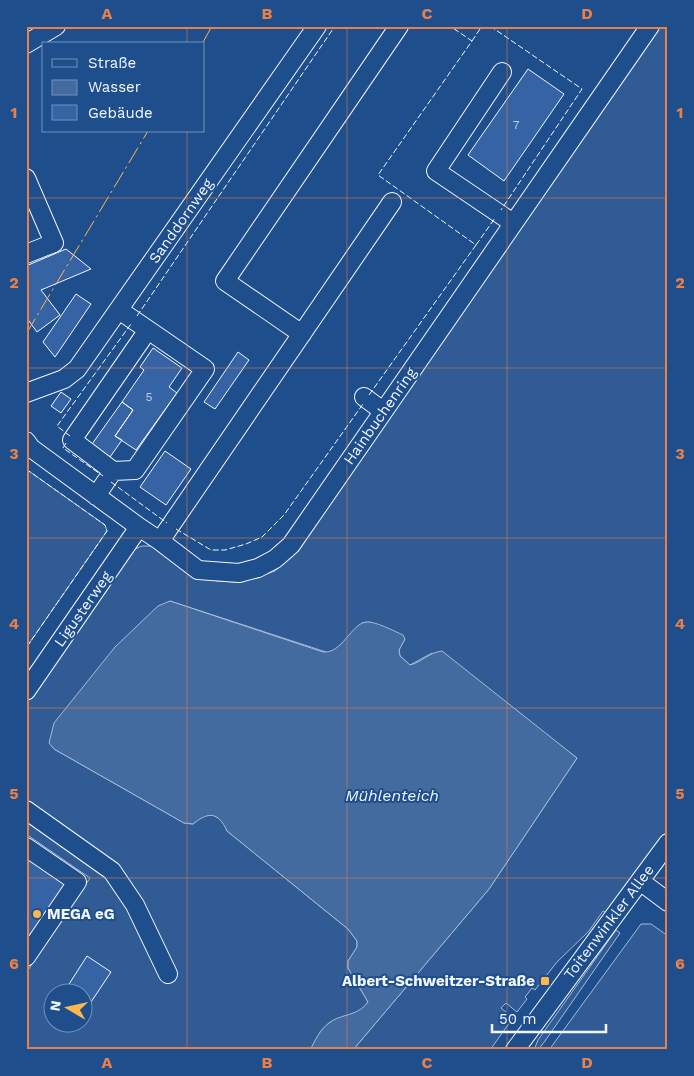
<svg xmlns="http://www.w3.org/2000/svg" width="694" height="1076" font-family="'Work Sans',sans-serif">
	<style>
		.built { fill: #305b95; stroke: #a8bbd7; fill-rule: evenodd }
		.water { fill: #446ba0; stroke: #a8bbd7 }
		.building { fill: #3563a3; stroke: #f2f6ff }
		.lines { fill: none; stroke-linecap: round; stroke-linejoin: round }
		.minor-casing { stroke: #f2f6ff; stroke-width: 20 }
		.minor { stroke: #1f4e8c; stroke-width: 18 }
		.fence { stroke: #f2f6ff; stroke-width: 1; stroke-dasharray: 6 2.5; stroke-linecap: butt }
		.power { stroke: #ffb74d; stroke-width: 1; stroke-dasharray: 18 4 2.5 4; stroke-linecap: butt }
		.grid { fill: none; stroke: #ea8049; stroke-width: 1; stroke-opacity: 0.55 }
		.poi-dot { fill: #ffb74d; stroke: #1f4e8c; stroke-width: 2 }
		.labels { text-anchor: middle; stroke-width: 4; stroke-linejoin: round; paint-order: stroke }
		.number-label { font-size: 12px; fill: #c3d1e8 }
		.street-label { font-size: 15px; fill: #f2f6ff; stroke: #1f4e8c }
		.poi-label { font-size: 15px; font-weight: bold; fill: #f2f6ff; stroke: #1f4e8c; text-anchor: start }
		.water-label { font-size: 16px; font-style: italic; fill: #f2f6ff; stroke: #1f4e8c }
		.neatline { fill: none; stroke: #ea8049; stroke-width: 2 }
		.grid-label { font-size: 16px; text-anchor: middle; font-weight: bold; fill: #ea8049 }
	</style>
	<rect width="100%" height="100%" fill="#1f4e8c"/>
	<path class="built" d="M660 26H668V834L609 915 603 911 589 931 557 962 535 990 532 988 525 997 527 999 517 1012 506 1003 501 1008 513 1018 490 1050H353L489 889 577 758 432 653 410 665 400 656 399 650 405 639 369 622 362 623 335 650 329 653 170 601 50 743 54 749 184 823 193 824 204 815H213L223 821 227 831 348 929 357 941V947L348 961V968L368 1002 362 1010 330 1022 321 1031 310 1050H26V973L90 878 26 834V704L129 555 135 549 142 546H151L196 574 217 581 236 582 255 578 275 571 294 555ZM52 994H82V1024H52Z
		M26 469 105 525 107 531 26 648Z
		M641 924H651L668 936V1050H637L636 1048 635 1050H549Z
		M616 930 620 933 545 1041 538 1050H534L538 1040Z"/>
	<path class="water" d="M170 601 323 652C342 654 351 624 366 622 375 621 394 631 403 635L405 639 399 650 400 656 410 665C422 662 428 653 442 651L577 758 489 889 353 1050H310C315 1041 320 1029 329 1023 342 1013 357 1017 368 1002L348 968V961L357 947V941L348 929 227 831C218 811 208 812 193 824L184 823 54 749 49 743 54 723 115 647 158 606Z"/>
	<path class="building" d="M528 69 564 94 504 181 468 155Z
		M66 249 91 269 41 290 60 315 37 332 26 317V266Z
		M76 294 91 304 55 357 43 342Z
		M153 348 182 368 169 387 177 393 136 450 115 436 133 410 122 402 144 370 140 367Z
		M238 352 249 360 215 409 204 402Z
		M61 392 71 399 61 413 51 406Z
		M122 402 133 410 115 436 122 440 110 457 92 444Z
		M165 451 191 469 166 505 140 487Z
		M26 855 69 883 26 945Z
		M87 956 111 972 87 1008 82 1004V994H66L64 992Z"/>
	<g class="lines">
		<g class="minor-casing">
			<path id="minor" d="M26 44 56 26
				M502 72 436 171 513 223
				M26 178 54 243 26 254
				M302 334 225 281 399 26
				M26 393 64 379 77 369 317 26
				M364 397 383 411
				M26 441 31 448 139 527 160 541 198 570 239 573 258 568 275 559 291 545 650 26
				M113 471 72 440 148 330
				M96 496 113 471 135 470 205 369 119 310
				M160 541 392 202
				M26 691 139 527
				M26 810 112 871 135 905 168 974
				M26 847 77 882 26 957
				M640 881 668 902
				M515 1050 668 843"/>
		</g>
		<use href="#minor" class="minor"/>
		<path class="fence" d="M490 26 582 89 501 210
			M472 41 482 26
			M476 245 495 218
			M137 316 335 26
			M369 395 476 245 378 175 472 41 450 26
			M70 436 57 426 131 324
			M66 443 63 448 103 476
			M26 469 105 525 107 531 26 648
			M111 482 167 523
			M176 529 211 550H225L246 544 262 537 284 515 363 404"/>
		<path class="power" d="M202 44 212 26
			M26 334 148 131"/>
	</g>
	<path class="grid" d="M187 26V44M347 26V1050M507 26V1050M187 131V1050M26 198H668M26 368H668M26 538H668M26 708H668M26 878H668"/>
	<g class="poi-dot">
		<circle cx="37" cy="914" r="5"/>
		<rect x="540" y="976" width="10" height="10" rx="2.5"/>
	</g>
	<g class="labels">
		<g class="number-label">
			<text x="516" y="129">7</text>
			<text x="149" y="401">5</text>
		</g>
		<g class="street-label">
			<text transform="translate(181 221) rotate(-55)" y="5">Sanddornweg</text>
			<text transform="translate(380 416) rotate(-55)" y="5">Hainbuchenring</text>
			<text transform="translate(83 609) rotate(-55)" y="5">Ligusterweg</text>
			<text transform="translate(609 922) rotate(-53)" y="5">Toitenwinkler Allee</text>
		</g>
		<g class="poi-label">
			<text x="47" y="919">MEGA eG</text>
			<text x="535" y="986" text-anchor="end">Albert-Schweitzer-Straße</text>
		</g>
		<g class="water-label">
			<text x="392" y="801">Mühlenteich</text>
		</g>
	</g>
	<rect width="694" height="1076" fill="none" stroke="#1f4e8c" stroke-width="55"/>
	<rect x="42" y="42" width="162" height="90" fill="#1f4e8c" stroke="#7391ba"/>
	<rect x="52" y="59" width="25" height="8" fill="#1f4e8c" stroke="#7391ba"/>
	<text x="88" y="68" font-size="15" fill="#f2f6ff">Straße</text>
	<rect x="52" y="80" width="25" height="15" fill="#446ba0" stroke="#7391ba"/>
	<text x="88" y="92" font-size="15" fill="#f2f6ff">Wasser</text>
	<rect x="52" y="105" width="25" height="15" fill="#3563a3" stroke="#7391ba"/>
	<text x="88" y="118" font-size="15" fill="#f2f6ff">Gebäude</text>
	<g transform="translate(68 1008) rotate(279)"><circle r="24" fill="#1f4e8c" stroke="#7391ba"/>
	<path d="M0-4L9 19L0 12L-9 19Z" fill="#ffb74d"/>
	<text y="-8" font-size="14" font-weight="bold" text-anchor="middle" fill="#f2f6ff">N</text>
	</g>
	<path d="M492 1024v8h114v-8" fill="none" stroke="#f2f6ff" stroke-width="2.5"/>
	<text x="499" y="1024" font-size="15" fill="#f2f6ff" stroke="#1f4e8c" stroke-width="4" paint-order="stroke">50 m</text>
	<rect x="28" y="28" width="638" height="1020" class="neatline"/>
	<g class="grid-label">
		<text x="107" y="19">A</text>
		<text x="267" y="19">B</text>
		<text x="427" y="19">C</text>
		<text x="587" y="19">D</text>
		<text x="14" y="118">1</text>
		<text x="680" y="118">1</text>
		<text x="14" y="288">2</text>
		<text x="680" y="288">2</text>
		<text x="14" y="459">3</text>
		<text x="680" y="459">3</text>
		<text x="14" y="629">4</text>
		<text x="680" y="629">4</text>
		<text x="14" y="799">5</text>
		<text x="680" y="799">5</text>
		<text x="14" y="969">6</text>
		<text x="680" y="969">6</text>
		<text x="107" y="1068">A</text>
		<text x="267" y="1068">B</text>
		<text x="427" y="1068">C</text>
		<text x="587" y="1068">D</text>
	</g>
</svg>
